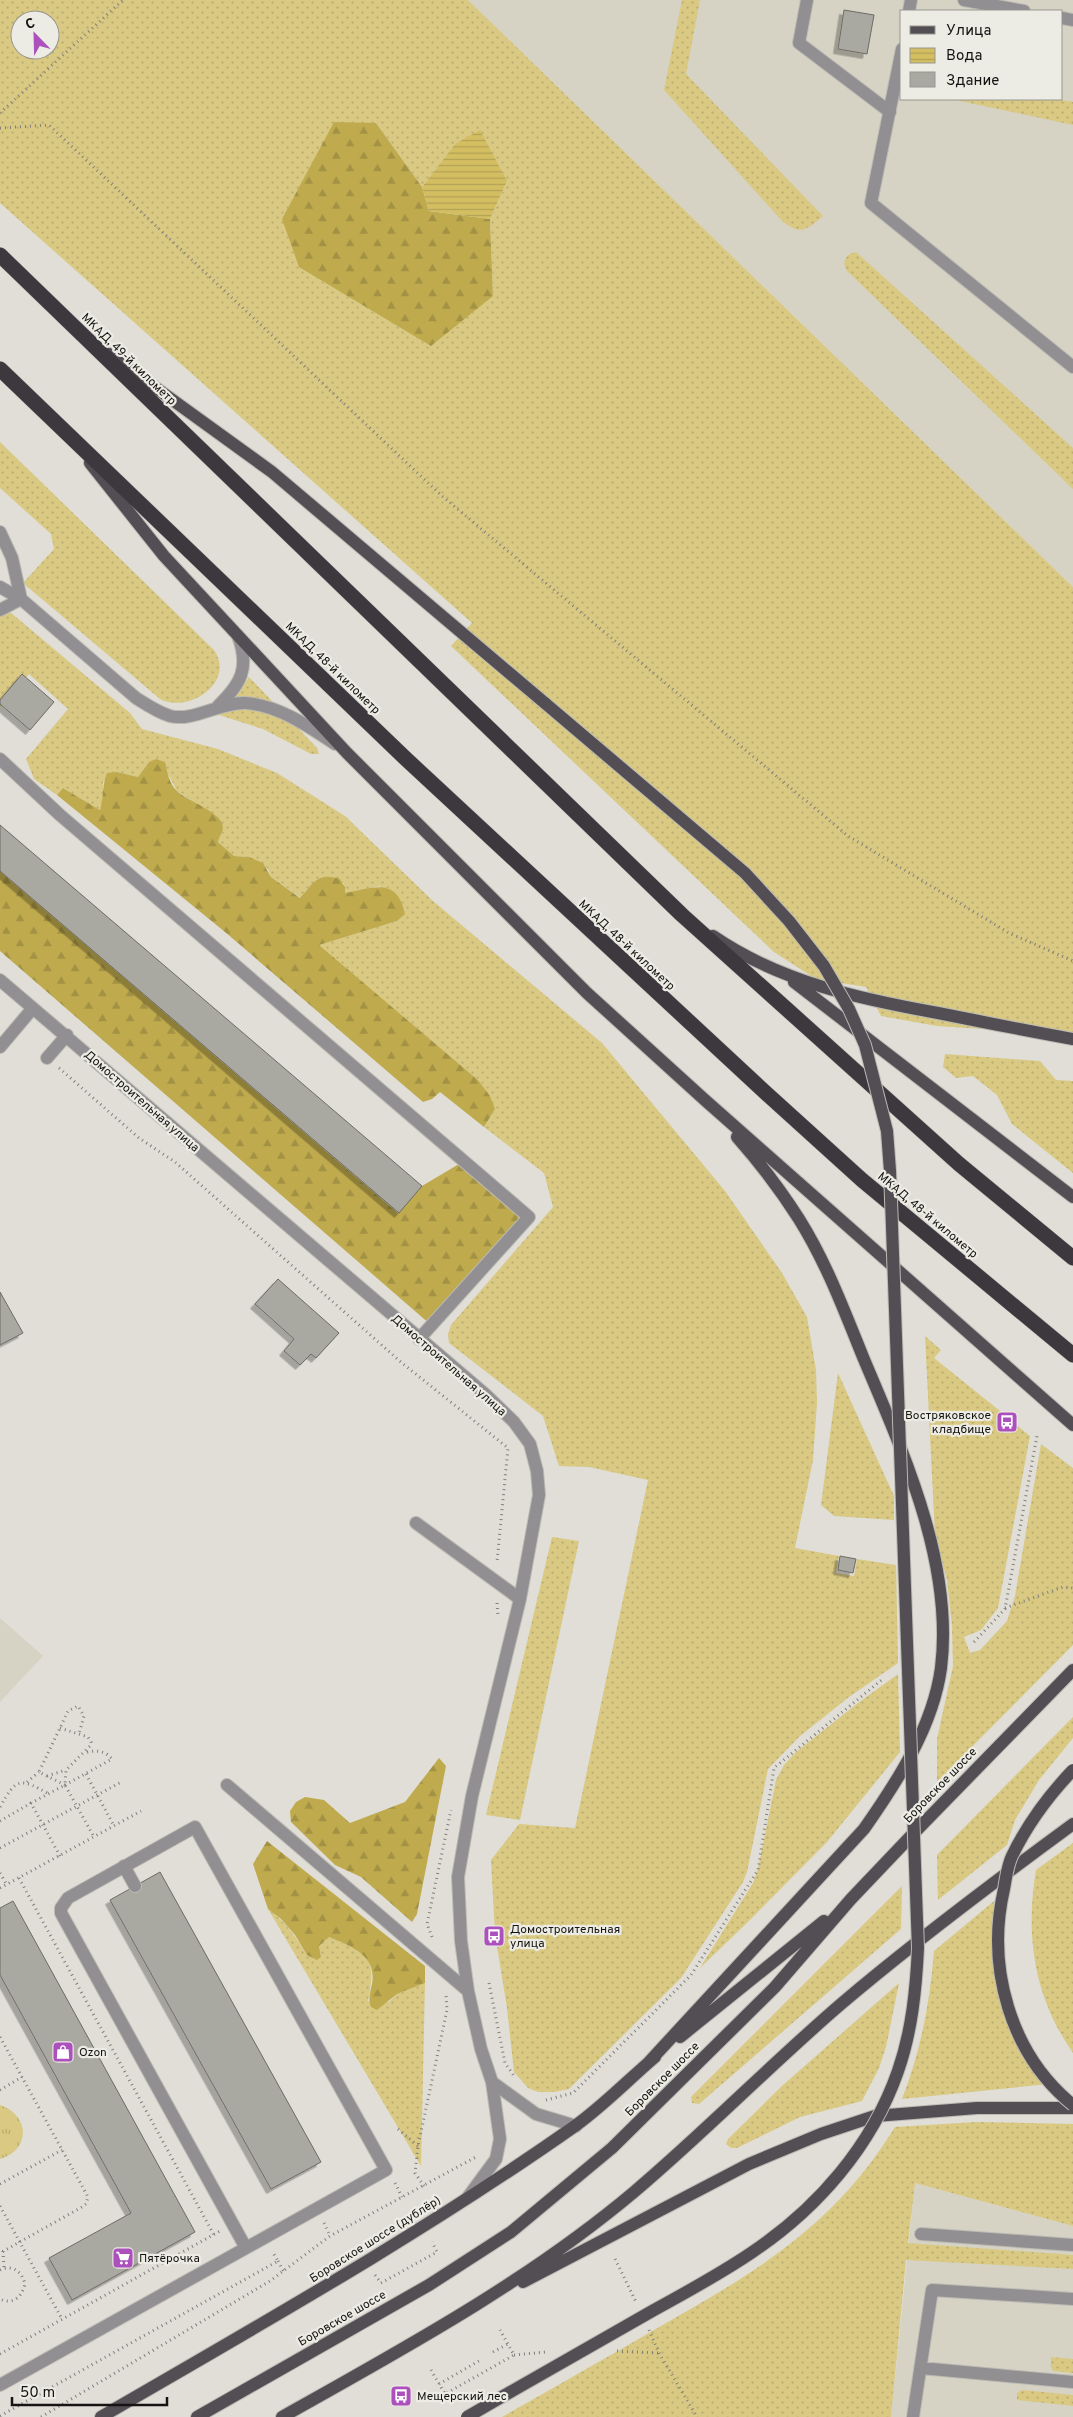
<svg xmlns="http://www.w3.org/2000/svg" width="1073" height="2417" font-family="Overpass,sans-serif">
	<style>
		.built { fill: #d6d3c4; fill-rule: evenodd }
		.grass { fill: url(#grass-dots); fill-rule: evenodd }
		.forest { fill: url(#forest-firs) }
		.park { fill: url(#park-tufts) }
		.water { fill: url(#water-rules) }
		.building { fill: #a9a8a1; stroke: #6d6b65; filter: url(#shadow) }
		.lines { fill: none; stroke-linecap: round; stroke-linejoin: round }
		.minor-casing { stroke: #bbbab4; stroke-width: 14 }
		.major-casing { stroke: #bbbab4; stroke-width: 14 }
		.highway-casing { stroke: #bbbab4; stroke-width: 16 }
		.path { stroke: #807f7a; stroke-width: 3; stroke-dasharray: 1 4; stroke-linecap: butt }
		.minor { stroke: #918f91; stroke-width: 12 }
		.major { stroke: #524e53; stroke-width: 12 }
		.highway { stroke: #3c383d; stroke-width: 15 }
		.major-bridge-casing { stroke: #bbbab4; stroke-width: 14; stroke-linecap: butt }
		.major-bridge { stroke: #524e53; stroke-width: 12 }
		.labels { text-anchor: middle; stroke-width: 4.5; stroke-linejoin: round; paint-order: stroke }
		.street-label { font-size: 12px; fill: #151412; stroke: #edece4 }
		.poi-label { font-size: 12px; fill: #151412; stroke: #edece4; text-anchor: start }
	</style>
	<defs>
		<pattern id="grass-dots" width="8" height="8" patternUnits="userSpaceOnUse" patternTransform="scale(1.25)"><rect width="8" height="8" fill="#d9c982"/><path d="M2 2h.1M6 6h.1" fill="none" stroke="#b9ac6f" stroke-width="1.8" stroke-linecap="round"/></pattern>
		<pattern id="forest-firs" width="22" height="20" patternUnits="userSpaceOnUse" patternTransform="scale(1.25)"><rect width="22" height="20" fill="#bfab4e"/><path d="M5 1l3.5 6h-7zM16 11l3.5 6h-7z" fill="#a39243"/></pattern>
		<pattern id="park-tufts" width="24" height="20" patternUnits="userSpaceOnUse" patternTransform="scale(1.25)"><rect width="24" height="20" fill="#d9c982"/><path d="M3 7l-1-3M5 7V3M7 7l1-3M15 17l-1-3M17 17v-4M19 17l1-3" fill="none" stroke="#b9ac6f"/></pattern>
		<pattern id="water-rules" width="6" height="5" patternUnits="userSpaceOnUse" patternTransform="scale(1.25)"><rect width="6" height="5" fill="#d3be62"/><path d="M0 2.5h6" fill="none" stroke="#b4a254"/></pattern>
		<filter id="shadow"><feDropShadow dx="-4.5" dy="4.5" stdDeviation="0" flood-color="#0004"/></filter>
	</defs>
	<rect width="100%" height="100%" fill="#e0ded7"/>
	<path class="built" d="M468 0H1073V587ZM902 11H1062V99H902Z
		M0 1618 43 1656 0 1702Z
		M915 2183 1073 2226V2417H891Z"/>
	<path class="grass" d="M0 0H468L1073 587V1035L937 1026 881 1016 866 987 816 979 774 952 451 646 472 623 0 203ZM20 20H50V50H20ZM376 123 422 187 455 144 507 181 490 219 493 296 282 219Z
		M682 0H700L686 74 823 216C806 230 802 236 782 221L664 90Z
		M951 99H1057L1073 102V125Z
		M856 252 1073 448V489L846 270C842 260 846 254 856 252Z
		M0 442 214 650C236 682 189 714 160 699L23 583 54 549 51 534 0 488Z
		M4 607 130 713 142 729 218 749 277 773 345 816 433 901 602 1043 725 1191 782 1273 807 1317 816 1370 817 1402 813 1460 795 1548 839 1556 836 1573 854 1576 857 1559 896 1565 898 1663 849 1697 800 1736 768 1769 747 1872 743 1882 681 1978 569 2089 554 2092H538L528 2088 514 2072 507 2008 495 1934 491 1860 519 1824 575 1828 648 1480 589 1467 559 1466 543 1416 449 1343 448 1334 451 1325 553 1207 544 1173 484 1127 495 1109 478 1080 318 945 397 921 380 886 345 894 344 883 333 877 307 889 301 898 271 877 268 869 249 857 234 856 218 842 223 827 220 821 215 815 177 791 169 776 149 762 138 777 117 772 103 782 104 799 100 810 63 788 57 795 34 779 26 759 68 709 29 674 0 707V613Z
		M249 677 317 748 319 754H311L263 729 219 715 238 694Z
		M945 1054 1040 1061 1056 1080 1073 1081V1173L1012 1124 997 1095 973 1076 956 1078 943 1067Z
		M925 1336 941 1350 934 1358 1005 1415 1000 1422 1010 1430 1015 1424 1030 1436 998 1608 981 1630 964 1637 970 1653 980 1650 1007 1621 1015 1596 1041 1444 1073 1468V1645L937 1782V1739L953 1666 952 1626 947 1580 935 1535Z
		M838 1373 894 1496V1520L834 1516 821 1505Z
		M552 1537 579 1541 520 1820 486 1815Z
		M898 1674 900 1752 827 1842 750 1920 700 1968 753 1883 758 1869 776 1780 784 1765 796 1752 858 1703Z
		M1073 1717V1738L1039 1780 1015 1820 1007 1845 938 1900 937 1855Z
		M1073 1843V2053C1034 1997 1025 1936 1036 1870Z
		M902 1886 901 1929 699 2104 692 2103 691 2097Z
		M994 1901 993 1934 1004 2002 1049 2084 902 2099C921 2050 930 2002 934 1951Z
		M268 1909C286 1922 296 1937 307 1955L321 1957 319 1946 329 1937C369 1955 377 1955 368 2001L389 2002 397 1994 425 1983 421 2166Z
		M899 1983 886 2047 879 2068 862 2101 800 2117 737 2148H731L726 2144 728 2139 783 2085Z
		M976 2122 1073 2124V2226L915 2183 908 2243 1073 2255V2269L906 2260 891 2417H502C553 2388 604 2359 654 2330 754 2273 833 2228 895 2127Z
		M1051 2357 1073 2359V2373L1053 2371 1051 2367Z
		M1022 2390 1073 2395V2406L1017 2400V2393Z"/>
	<path class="forest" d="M334 122 376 123 422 187 429 211 490 219 493 296 431 346 299 267 282 219Z
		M156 759 165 762C167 771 169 784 177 791 186 800 223 813 223 827 223 831 219 838 218 842L234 856 249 857 263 863 271 877 300 898C314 882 318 872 340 879L345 887V893C373 888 397 876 405 914L397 921 319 945 478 1080 490 1096 495 1109 484 1127 440 1092 432 1099 423 1102 225 932 57 795 63 788 100 810C104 797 102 785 107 773L117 772 138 777 149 762Z
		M0 871 398 1213 422 1186 464 1161 529 1217 431 1325 0 951Z
		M439 1758 446 1766 417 1914 412 1922 361 1877 335 1865 291 1822 290 1811 296 1802 305 1797 324 1800 350 1823 405 1802Z
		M267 1841 425 1966V1983L397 1994 377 2010 371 2007C368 1999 370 1993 372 1984 377 1955 352 1947 329 1937L319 1946 321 1957 317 1960 307 1955 295 1935 281 1919 268 1909 253 1864Z"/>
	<path class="park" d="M0 2105C30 2115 31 2150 0 2159Z"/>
	<path class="water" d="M480 130 507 181 490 219 429 211 422 187 455 144Z"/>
	<path class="building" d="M844 10 874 15 867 54 838 49Z
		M22 674 54 702 30 730 0 704V700Z
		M0 825 422 1186 399 1213 0 871Z
		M278 1279 339 1333 316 1358 311 1354 300 1365 284 1351 294 1339 255 1304Z
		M0 1292 23 1333 0 1345Z
		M840 1556 856 1559 853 1573 838 1570Z
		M160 1872 321 2162 271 2189 110 1900Z
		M13 1901 195 2232 72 2300 49 2258 131 2213 0 1975V1908Z"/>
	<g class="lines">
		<g class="minor-casing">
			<path id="minor" d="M807 0 799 43 890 112
				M964 0 1024 11
				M909 11 911 0
				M1062 18 1073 20
				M902 49 871 203 1073 367
				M0 532 12 558 21 599
				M0 587 21 599 136 698C147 705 157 712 170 716 192 722 221 702 245 703 278 705 308 726 335 744
				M0 610 21 599
				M218 706C241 684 250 668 238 636
				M0 759 60 815 529 1217 419 1339
				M0 980 485 1394 514 1422 530 1444 537 1471 539 1495 520 1599 472 1796 458 1877 461 1941 468 1991 481 2049 492 2082 536 2114 576 2126
				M0 1047 33 1008
				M47 1058 67 1035
				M416 1523 520 1599
				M227 1785 468 1991
				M195 1827 386 2170 246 2248 61 1913V1908L68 1898Z
				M124 1866 135 1886
				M468 2197 496 2159 500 2139 492 2082
				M921 2234 1073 2245
				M921 2368 1073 2382
				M0 2385 246 2248
				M913 2417 932 2290 1073 2299"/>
		</g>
		<g class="major-casing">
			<path id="major" d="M109 354 272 472 546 704
				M90 463 164 556 347 753 587 993 706 1101 1073 1425
				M713 936C780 982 860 999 938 1013 983 1022 1028 1031 1073 1039
				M794 982 1073 1197
				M680 2037 824 1921
				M649 2062 864 1829C897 1782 933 1727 941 1668 954 1563 903 1452 863 1357 844 1310 826 1262 799 1219 780 1189 760 1163 737 1137
				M523 2282 749 2164 821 2134 875 2116 977 2108H1073
				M101 2417C261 2324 423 2233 575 2126 603 2106 628 2080 655 2057
				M197 2417 429 2285 511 2232 612 2148 775 1987 851 1899 910 1837 1073 1670
				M282 2417C403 2349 527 2282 634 2192 705 2132 770 2065 841 2004 915 1941 994 1882 1073 1824"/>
		</g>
		<g class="highway-casing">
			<path id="highway" d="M0 255 682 915 959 1164 1073 1258
				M0 369 405 758 767 1094 862 1180 1073 1355"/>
		</g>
		<path class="path" d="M0 113 123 0
			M0 128 49 125 442 496 848 836 1009 933 1073 961
			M59 1068 139 1138 175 1162 402 1363 508 1448 497 1562
			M497 1603 498 1617
			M1005 1608 1063 1587 1073 1588
			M974 1642 1005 1609 1037 1436
			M60 1728 88 1737 91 1742V1745L66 1770 65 1784
			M86 1774 114 1826
			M47 1776 66 1770
			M27 1782 39 1772
			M65 1785 39 1772 68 1711 78 1706 84 1716 79 1734
			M65 1785 112 1759C105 1750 94 1750 84 1753
			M0 1807C17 1777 20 1778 49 1794
			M0 1821 31 1803
			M0 1848 123 1781
			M60 1856 31 1803 65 1785 94 1837
			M0 1873 7 1885
			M19 1878 214 2235
			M0 1888 141 1811
			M432 1937 427 1924 451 1810
			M489 1983 505 2063 514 2076
			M0 2037 88 2197 86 2204 82 2207 0 2253
			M0 2090 22 2077
			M546 2100 573 2093 691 1975 758 1870 774 1768 884 1678
			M398 2129 418 2146
			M395 2183 402 2197
			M0 2184 62 2150
			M424 2186 415 2173 418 2146 447 2010 446 1994
			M0 2206 62 2319
			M324 2223 330 2236
			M3 2251 4 2268
			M615 2259 636 2302
			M278 2261 284 2272
			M0 2270C13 2264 22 2272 25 2284 22 2297 13 2305 0 2299
			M375 2275 381 2283 437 2252 432 2242
			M649 2330 659 2353 697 2417
			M617 2351 659 2353
			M493 2352 508 2344
			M0 2354 220 2231
			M514 2355 546 2352
			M431 2370 445 2394 514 2355 500 2330
			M439 2384 479 2361
			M0 2416 278 2261 272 2251
			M41 2417 270 2281 330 2236 476 2157"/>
		<use href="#minor" class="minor"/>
		<use href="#major" class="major"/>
		<use href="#highway" class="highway"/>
		<g class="major-bridge-casing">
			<path id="major-bridge" d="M1073 1770C1049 1795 1027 1825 1012 1856 1007 1866 1006 1879 1004 1889 986 1967 1010 2054 1073 2105
				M467 2417C529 2381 591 2346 654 2310 687 2292 720 2274 751 2253 817 2209 872 2146 898 2071 912 2031 916 1989 918 1948L890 1171 887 1131 865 1045 849 1009 824 966 789 921 745 873 546 704"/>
		</g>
		<use href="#major-bridge" class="major-bridge"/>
	</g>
	<defs>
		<g id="bus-square" transform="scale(1.125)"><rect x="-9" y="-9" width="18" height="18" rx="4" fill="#ab50bc" stroke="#edece4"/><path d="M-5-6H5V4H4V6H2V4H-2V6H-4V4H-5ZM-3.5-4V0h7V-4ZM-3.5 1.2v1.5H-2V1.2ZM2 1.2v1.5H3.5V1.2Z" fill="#fff"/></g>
		<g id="shop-square" transform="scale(1.125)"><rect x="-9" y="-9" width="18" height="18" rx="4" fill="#ab50bc" stroke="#edece4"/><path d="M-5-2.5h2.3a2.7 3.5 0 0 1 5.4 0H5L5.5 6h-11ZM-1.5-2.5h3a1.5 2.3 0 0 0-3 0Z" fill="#fff"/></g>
		<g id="supermarket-square" transform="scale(1.125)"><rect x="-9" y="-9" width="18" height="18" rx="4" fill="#ab50bc" stroke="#edece4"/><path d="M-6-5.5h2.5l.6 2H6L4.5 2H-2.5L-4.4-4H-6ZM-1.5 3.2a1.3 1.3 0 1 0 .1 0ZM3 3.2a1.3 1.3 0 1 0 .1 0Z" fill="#fff"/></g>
	</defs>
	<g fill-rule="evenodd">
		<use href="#bus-square" x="1007" y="1422"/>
		<use href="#bus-square" x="494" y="1936"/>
		<use href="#shop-square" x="63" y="2052"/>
		<use href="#supermarket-square" x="123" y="2258"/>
		<use href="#bus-square" x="401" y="2396"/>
	</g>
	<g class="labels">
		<g class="street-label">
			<text transform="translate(129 359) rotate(44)" y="4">МКАД, 49-й километр</text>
			<text transform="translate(333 668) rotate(44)" y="4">МКАД, 48-й километр</text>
			<text transform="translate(627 945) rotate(43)" y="4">МКАД, 48-й километр</text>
			<text transform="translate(142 1101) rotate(41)" y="4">Домостроительная улица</text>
			<text transform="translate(928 1215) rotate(40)" y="4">МКАД, 48-й километр</text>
			<text transform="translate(449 1365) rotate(41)" y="4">Домостроительная улица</text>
			<text transform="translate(940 1785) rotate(-46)" y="4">Боровское шоссе</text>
			<text transform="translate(662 2079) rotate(-45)" y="4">Боровское шоссе</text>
			<text transform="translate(375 2239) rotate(-32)" y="4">Боровское шоссе (дублёр)</text>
			<text transform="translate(342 2318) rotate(-30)" y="4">Боровское шоссе</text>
		</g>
		<g class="poi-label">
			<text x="991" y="1419" text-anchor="end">Востряковское<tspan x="991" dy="14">кладбище</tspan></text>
			<text x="510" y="1933">Домостроительная<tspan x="510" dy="14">улица</tspan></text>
			<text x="79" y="2056">Ozon</text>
			<text x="139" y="2262">Пятёрочка</text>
			<text x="417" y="2400">Мещерский лес</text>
		</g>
	</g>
	<rect x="900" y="10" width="162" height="90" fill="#edece4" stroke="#979690"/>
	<rect x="910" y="26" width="25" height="8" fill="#524e53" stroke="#979690"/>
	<text x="946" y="35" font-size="15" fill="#151412">Улица</text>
	<rect x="910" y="48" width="25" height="15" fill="url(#water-rules)" stroke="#979690"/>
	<text x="946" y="60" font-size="15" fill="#151412">Вода</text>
	<rect x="910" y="72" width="25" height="15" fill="#a9a8a1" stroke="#979690"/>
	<text x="946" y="85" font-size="15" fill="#151412">Здание</text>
	<g transform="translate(35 35) rotate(337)"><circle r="24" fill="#edece4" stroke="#979690"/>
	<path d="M0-4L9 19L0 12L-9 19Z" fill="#ab50bc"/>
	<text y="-8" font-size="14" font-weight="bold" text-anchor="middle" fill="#151412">С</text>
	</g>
	<path d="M12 2397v8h155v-8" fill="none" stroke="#151412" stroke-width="2.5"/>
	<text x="20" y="2397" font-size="15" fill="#151412" stroke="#edece4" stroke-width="4" paint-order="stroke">50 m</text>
</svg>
